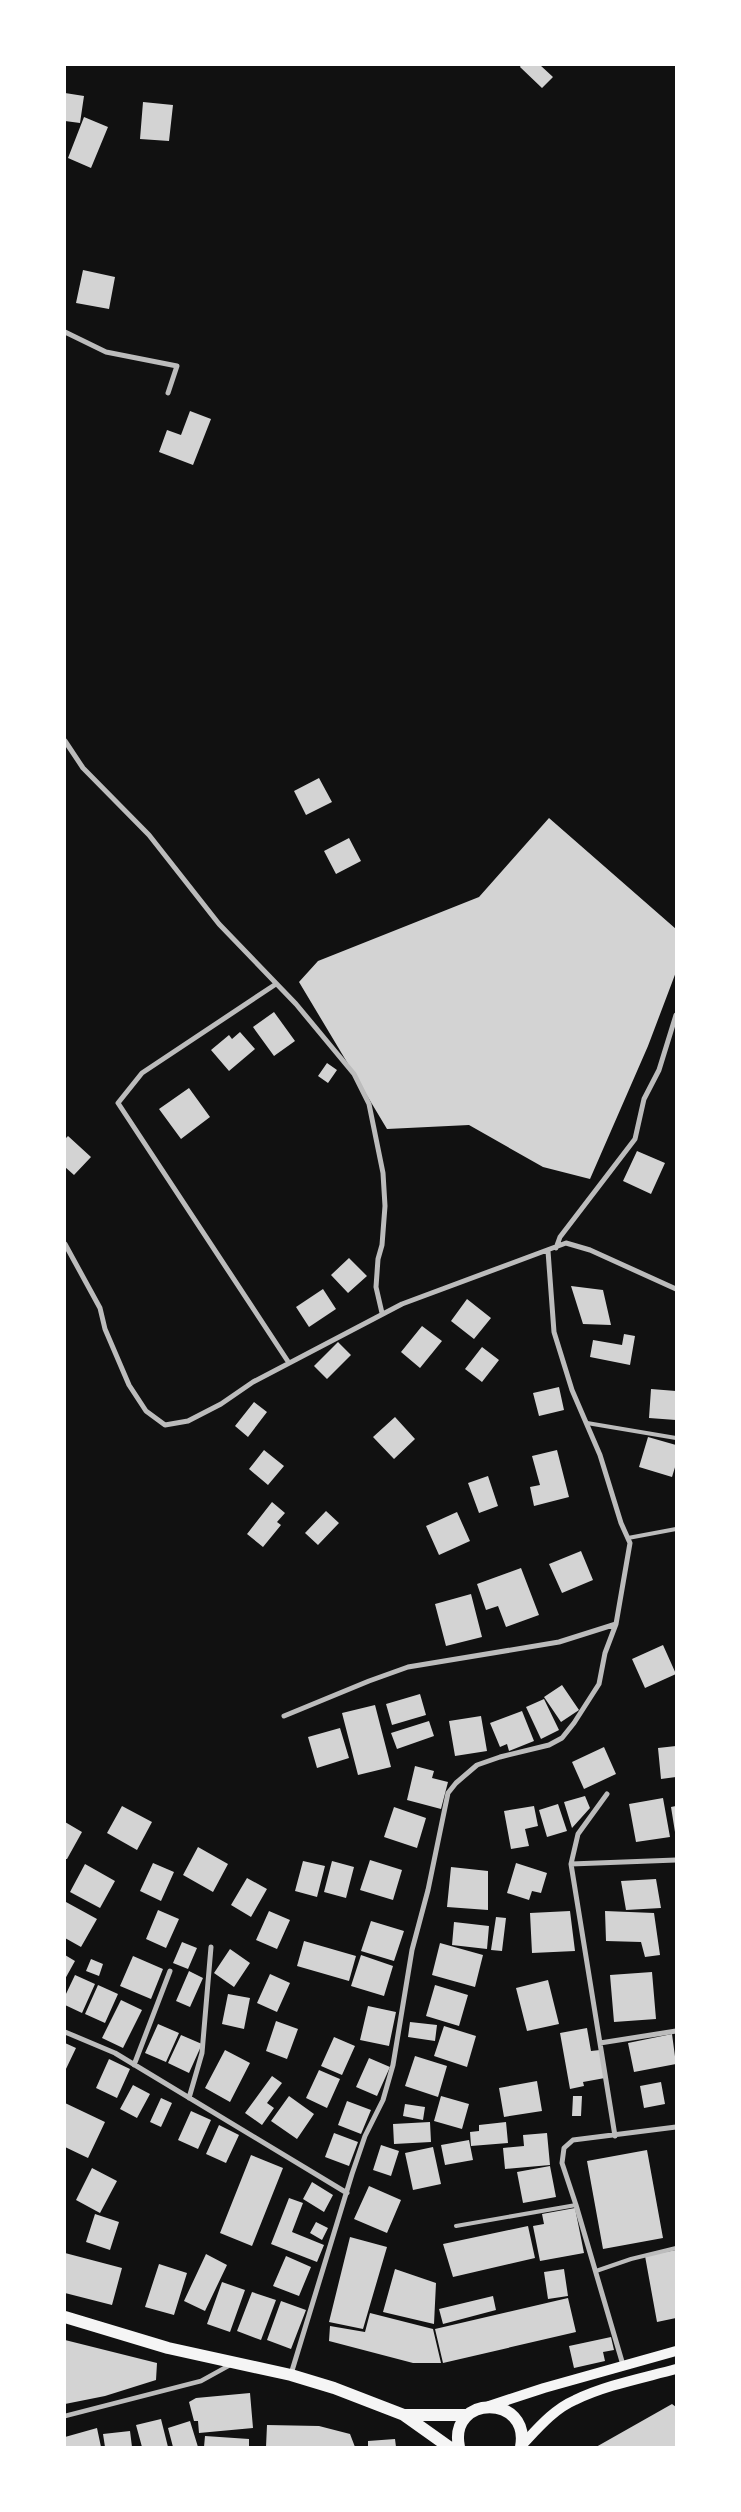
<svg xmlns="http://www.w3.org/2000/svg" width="741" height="2512" font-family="'Fira Sans',sans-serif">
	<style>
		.building { fill: #d3d3d3 }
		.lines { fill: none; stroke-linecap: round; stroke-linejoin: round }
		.service { stroke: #bcbcbc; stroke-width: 4 }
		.pedestrian { stroke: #bcbcbc; stroke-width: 4.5 }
		.minor { stroke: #bcbcbc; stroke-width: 5 }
		.secondary { stroke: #f5f5f5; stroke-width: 10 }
		.primary { stroke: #f5f5f5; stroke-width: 12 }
	</style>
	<rect width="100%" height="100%" fill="#111"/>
	<path class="building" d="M521 65H540L553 77 542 88 520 67Z
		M65 93 84 96 80 123 65 121Z
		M143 102 173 105 169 141 140 139Z
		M84 117 108 127 91 168 68 158Z
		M83 270 115 277 109 309 76 303Z
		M190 411 211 419 193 465 159 452 167 430 181 435Z
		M319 778 332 802 306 815 294 791Z
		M549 818 676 929V972L648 1046 590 1179 543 1167 469 1125 387 1129 299 982 318 961 479 897Z
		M349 838 361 861 336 874 324 851Z
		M274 1012 295 1041 274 1056 253 1027Z
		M240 1032 255 1049 229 1071 211 1050 229 1035 232 1039Z
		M327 1063 337 1070 328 1083 318 1076Z
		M189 1088 210 1117 181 1139 159 1109Z
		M68 1136 91 1157 74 1175 65 1167V1139Z
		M637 1151 665 1163 651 1194 623 1181Z
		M349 1258 367 1276 348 1293 331 1275Z
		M571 1286 603 1290 611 1325 583 1324Z
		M323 1289 336 1309 309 1327 296 1307Z
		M467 1299 491 1318 474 1339 451 1321Z
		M422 1326 442 1341 420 1368 401 1352Z
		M624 1334 635 1336 630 1365 590 1357 593 1340 622 1345Z
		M338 1342 351 1355 327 1379 314 1366Z
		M482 1347 499 1360 482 1382 465 1369Z
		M559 1387 564 1410 539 1416 533 1393Z
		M651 1389 676 1391V1420L649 1418Z
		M254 1402 267 1412 248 1437 235 1426Z
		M395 1417 415 1439 394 1459 373 1437Z
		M648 1437 676 1445V1464L672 1477 639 1467Z
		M264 1450 284 1466 268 1485 249 1469Z
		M557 1450 569 1497 534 1506 530 1487 540 1485 532 1456Z
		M488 1476 498 1506 479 1513 468 1483Z
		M272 1502 285 1513 277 1522 281 1525 263 1547 247 1534Z
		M326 1511 339 1523 318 1545 305 1533Z
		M457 1512 470 1541 439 1555 426 1526Z
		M581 1551 593 1580 562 1593 549 1564Z
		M521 1568 539 1615 506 1627 498 1606 486 1610 477 1584Z
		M471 1594 482 1637 446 1646 435 1604Z
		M663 1645 676 1674 645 1688 632 1659Z
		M562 1685 579 1710 561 1722 544 1697Z
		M420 1694 426 1715 392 1725 386 1704Z
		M544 1699 559 1730 541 1739 526 1707Z
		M375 1705 391 1767 358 1775 342 1713Z
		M522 1711 534 1741 509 1751 507 1744 500 1747 490 1723Z
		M481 1716 487 1751 455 1756 449 1721Z
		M429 1721 434 1736 397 1749 391 1733Z
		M340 1728 349 1758 317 1768 308 1737Z
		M676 1746V1777L661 1779 658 1748Z
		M604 1747 616 1774 584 1789 572 1762Z
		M415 1766 434 1771 432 1778 448 1782 441 1809 407 1800Z
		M585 1796 590 1808 572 1828 564 1802Z
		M663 1798 670 1837 636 1842 629 1804Z
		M558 1804 567 1831 547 1837 539 1810Z
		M122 1806 152 1822 137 1850 107 1833Z
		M534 1806 538 1826 525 1829 529 1846 511 1849 504 1811Z
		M676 1806V1832H675L671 1807Z
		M394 1807 426 1818 417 1848 384 1837Z
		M65 1822 82 1832 67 1859H65Z
		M198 1847 228 1864 213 1892 183 1875Z
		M370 1860 402 1870 393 1900 360 1890Z
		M303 1861 325 1866 317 1897 295 1891Z
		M332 1861 354 1867 346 1898 324 1892Z
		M153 1863 174 1872 161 1901 140 1891Z
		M516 1863 547 1873 541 1893 532 1891 529 1900 507 1893Z
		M85 1864 115 1881 100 1908 70 1892Z
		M451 1867 488 1871V1910L447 1907Z
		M247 1878 267 1889 251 1917 231 1905Z
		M656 1879 661 1908 626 1910 621 1881Z
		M66 1902 97 1919 81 1947 65 1938Z
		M158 1910 179 1919 166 1948 146 1939Z
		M269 1911 290 1920 277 1949 256 1940Z
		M570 1911 575 1951 532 1953 530 1913Z
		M605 1911 654 1913 660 1955 645 1957 641 1942 606 1941Z
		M496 1917 506 1918 502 1951 491 1950Z
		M371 1921 404 1931 394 1961 361 1951Z
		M454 1922 489 1926 487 1949 452 1945Z
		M304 1941 356 1956 349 1981 297 1966Z
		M182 1942 197 1948 188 1969 173 1963Z
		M440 1943 483 1955 475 1987 432 1975Z
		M230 1949 250 1963 234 1987 214 1973Z
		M65 1955 75 1961 65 1979Z
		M361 1955 393 1966 384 1996 351 1986Z
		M133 1956 163 1969 151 1999 120 1986Z
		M91 1959 103 1964 99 1976 86 1971Z
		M189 1971 203 1978 190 2007 176 2001Z
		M652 1972 656 2019 614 2022 610 1975Z
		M270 1974 290 1983 277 2012 257 2003Z
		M75 1975 95 1984 82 2013 65 2005V1996Z
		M548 1980 559 2024 527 2031 516 1988Z
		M98 1985 118 1994 105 2023 85 2014Z
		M435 1985 468 1995 459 2026 426 2016Z
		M228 1994 250 1998 244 2029 222 2024Z
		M121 2000 142 2010 123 2048 102 2038Z
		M368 2006 396 2012 389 2046 360 2040Z
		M276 2021 298 2029 287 2059 266 2051Z
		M410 2022 437 2025 435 2041 408 2037Z
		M158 2024 179 2033 166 2062 145 2053Z
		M444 2026 476 2036 467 2067 434 2056Z
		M587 2028 591 2051 600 2050 605 2078 583 2082 584 2086 570 2089 560 2033Z
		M672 2034 676 2064 634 2072 628 2043Z
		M181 2035 202 2044 189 2073 168 2063Z
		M334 2037 355 2046 342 2075 321 2066Z
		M65 2043 76 2048 65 2071Z
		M225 2050 250 2063 230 2102 205 2088Z
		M415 2056 447 2066 438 2097 405 2086Z
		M369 2058 390 2067 377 2096 356 2087Z
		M109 2059 130 2069 117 2098 96 2088Z
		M319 2070 340 2079 327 2108 306 2098Z
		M272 2076 282 2083 267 2103 274 2108 262 2125 245 2113Z
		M537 2081 542 2111 504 2117 499 2088Z
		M661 2082 665 2104 644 2108 640 2086Z
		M133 2085 150 2094 137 2118 120 2109Z
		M289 2096 314 2114 297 2139 271 2121Z
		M441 2096 469 2104 462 2129 434 2121Z
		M573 2096H582L581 2116H572Z
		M161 2098 172 2103 161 2127 150 2122Z
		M347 2101 371 2110 361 2134 338 2125Z
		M65 2103 105 2122 88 2158 65 2147Z
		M405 2104 425 2107 423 2120 403 2116Z
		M191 2111 211 2120 198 2149 178 2140Z
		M430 2122 431 2142 394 2144 393 2124Z
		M506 2122 508 2143 471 2146 470 2132 479 2131V2125Z
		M219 2125 239 2135 226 2163 206 2154Z
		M334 2133 358 2142 349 2166 325 2157Z
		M547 2133 550 2165 505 2169 503 2148 524 2146 523 2135Z
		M469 2140 473 2160 445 2165 441 2145Z
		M381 2145 399 2151 391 2176 373 2170Z
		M433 2147 441 2184 413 2190 405 2153Z
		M647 2150 663 2238 603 2249 587 2161Z
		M251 2155 283 2168 252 2246 220 2233Z
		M550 2166 556 2197 523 2203 517 2172Z
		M92 2168 117 2181 100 2213 76 2200Z
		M312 2182 333 2195 324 2212 303 2199Z
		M369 2186 401 2200 387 2233 354 2219Z
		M289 2198 303 2203 292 2232 324 2245 317 2262 271 2244Z
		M575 2208 584 2253 540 2261 533 2226 544 2224 542 2214Z
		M95 2214 119 2222 110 2250 86 2242Z
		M316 2222 328 2228 322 2240 310 2233Z
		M528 2226 535 2258 453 2277 443 2244Z
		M350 2237 387 2247 363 2329 329 2322Z
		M676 2250V2318L657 2322 645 2256Z
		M65 2253 122 2268 112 2305 65 2293Z
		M206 2254 227 2265 205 2311 184 2301Z
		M286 2256 311 2267 299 2296 273 2286Z
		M159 2264 187 2273 174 2315 145 2307Z
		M395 2269 436 2283 434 2324 383 2312Z
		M564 2269 568 2296 548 2299 544 2272Z
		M222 2282 245 2290 230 2332 207 2324Z
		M252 2292 276 2300 261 2340 237 2331Z
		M493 2296 496 2310 443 2324 439 2309Z
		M568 2298 576 2332 443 2363 435 2329Z
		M281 2301 306 2310 291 2349 267 2340Z
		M370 2313 433 2329 441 2363H413L329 2341 330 2326 365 2332Z
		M611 2337 614 2350 603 2352 605 2361 574 2368 569 2346Z
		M65 2340 157 2363 156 2380 105 2396 65 2404Z
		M250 2393 253 2428 199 2433 198 2421H194L189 2402 196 2398Z
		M672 2404 676 2407V2447H596Z
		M161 2419 168 2447H142L136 2425Z
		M190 2421 198 2447H173L168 2428Z
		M267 2425 319 2426 350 2434 355 2447H266Z
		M97 2428 101 2447H65V2437Z
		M130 2431 132 2447H105L103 2434Z
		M205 2436 249 2439V2447H204Z
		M395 2439 396 2447H368V2441Z"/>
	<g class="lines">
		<path class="service" d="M587 1423 676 1438
			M628 1538 676 1529
			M456 2226 576 2205
			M596 2271 631 2259 676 2248"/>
		<path class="pedestrian" d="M65 2416 201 2381 230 2365"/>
		<path class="minor" d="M65 332 106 352 177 366 168 393
			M65 741 83 768 149 835 219 924 296 1004 354 1074 369 1104 383 1173 385 1206 382 1245 378 1259 376 1287 382 1313
			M276 984 142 1073 118 1103 289 1363
			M65 1244 100 1308 105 1329 129 1385 146 1411 165 1425 188 1421 221 1404 253 1382 402 1304 566 1243 590 1250 676 1289
			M556 1248 560 1237 635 1139 644 1099 659 1070 676 1015
			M284 1716 369 1681 408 1667 559 1642 616 1624
			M607 1794 578 1834 571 1864 615 2136
			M571 1864 676 1860
			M65 2032 115 2053 347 2193
			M600 2043 676 2031
			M134 2065 170 1971
			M189 2098 202 2053 211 1947
			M623 2365 576 2205 562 2163 564 2148 573 2140 676 2127
			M291 2374 352 2174 365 2136 383 2100 393 2065 412 1950 428 1890 448 1793 456 1783 477 1765 500 1757 549 1745 562 1738 574 1723 599 1684 605 1653 616 1624 630 1543 621 1523 600 1455 572 1390 554 1332 548 1251"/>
		<path class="secondary" d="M489 2406 544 2388 676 2351
			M522 2445C538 2428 554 2409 575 2400 606 2385 643 2378 676 2369"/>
		<path class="primary" d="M65 2317 168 2348 291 2375 334 2388 404 2415 449 2447
			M404 2415H467
			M459 2447C448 2394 531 2394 521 2447"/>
	</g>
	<rect width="741" height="2512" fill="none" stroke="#ffffff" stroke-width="132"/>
</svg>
